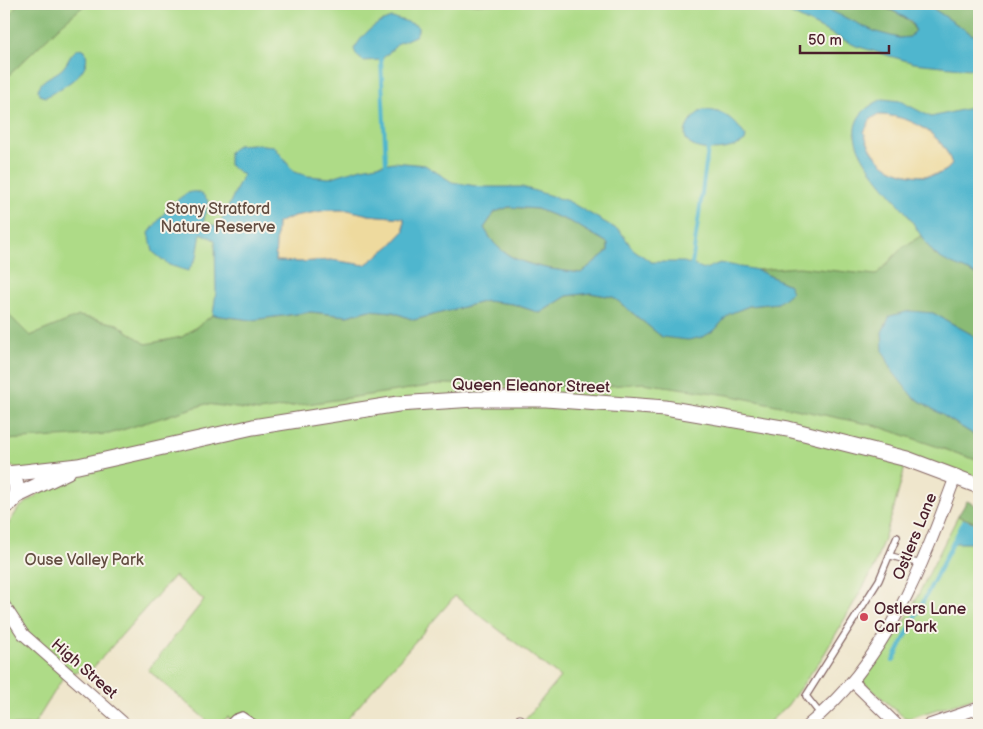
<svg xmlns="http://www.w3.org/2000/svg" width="983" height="729" font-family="'Balsamiq Sans',sans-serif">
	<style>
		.green { fill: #aedb87; stroke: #7c7d59 }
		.forest { fill: #8abb74; stroke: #6a6d50 }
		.sand { fill: #eeda9e; stroke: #9c7c64 }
		.water { fill: #4fb6ce; stroke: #4c6a7c; fill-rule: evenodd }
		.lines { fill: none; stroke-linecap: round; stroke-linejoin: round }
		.stream { stroke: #4fb6ce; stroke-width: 4 }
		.lane-casing { stroke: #846563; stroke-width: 8 }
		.street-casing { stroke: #846563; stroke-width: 13 }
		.secondary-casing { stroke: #846563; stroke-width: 17 }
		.lane { stroke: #fff; stroke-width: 5.5 }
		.street { stroke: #fff; stroke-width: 11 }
		.secondary { stroke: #fff; stroke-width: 15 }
		.poi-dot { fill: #d1495b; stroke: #f7f3e8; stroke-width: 2 }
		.labels { text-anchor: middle; stroke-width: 4; stroke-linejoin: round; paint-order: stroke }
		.park-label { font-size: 16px; fill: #634e42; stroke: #f7f3e8 }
		.street-label { font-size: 16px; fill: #4a1f2b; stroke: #f7f3e8 }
		.poi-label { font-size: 16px; fill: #4a1f2b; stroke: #f7f3e8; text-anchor: start }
	</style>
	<rect width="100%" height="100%" fill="#f7f3e8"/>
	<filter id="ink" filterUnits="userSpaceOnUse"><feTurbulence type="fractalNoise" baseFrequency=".02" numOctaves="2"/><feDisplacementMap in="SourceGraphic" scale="10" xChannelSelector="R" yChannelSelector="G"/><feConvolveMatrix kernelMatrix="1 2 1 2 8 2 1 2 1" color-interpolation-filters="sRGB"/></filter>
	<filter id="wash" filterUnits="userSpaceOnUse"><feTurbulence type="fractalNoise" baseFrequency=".0096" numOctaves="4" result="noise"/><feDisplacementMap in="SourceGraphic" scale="20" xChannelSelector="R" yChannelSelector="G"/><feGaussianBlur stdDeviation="1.12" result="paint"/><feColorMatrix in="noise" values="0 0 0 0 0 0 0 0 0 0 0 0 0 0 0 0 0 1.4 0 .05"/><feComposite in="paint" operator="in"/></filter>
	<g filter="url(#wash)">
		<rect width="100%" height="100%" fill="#efe6cc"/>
		<path class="green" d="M4 4H979V486L907 459 893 512 873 570 822 658 787 706 766 725H521L560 677 455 596 342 725H238L228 717 218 725H212L148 670 204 600 174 576 91 670 69 673 63 678 34 725H4V531L19 508 51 485 11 466H4Z
			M958 516 979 524V696L906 719 862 681 904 623Z"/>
		<path class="forest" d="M18 4H86L63 23 4 80C4 52 0 26 18 4Z
			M816 4C847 4 900 0 915 30L910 38C878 40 845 17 816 4Z
			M926 4H979V39Z
			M509 207 537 209 571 222 608 243V251L581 273C555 270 517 266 498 247 492 242 488 234 484 228L495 212Z
			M922 235 935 255 979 276V342L971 334 933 313 912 396 979 438V461L877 426 728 395 643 383 598 387 444 384 259 411 206 404 109 434 4 440V306L11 317 30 336 79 316 117 324 146 344 182 337 213 315 252 320 311 312 347 316 369 310 393 312 414 320 486 301 513 304 540 313 567 296 590 293 613 297 662 337 715 330 728 314 749 306 778 303 789 285 757 270 799 267 876 275 902 248Z
			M967 501 979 507V524L958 516Z"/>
		<path class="sand" d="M877 115C908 114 942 133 952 164 941 182 900 177 884 164 874 156 867 144 864 132L870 120Z
			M327 210H348L369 215 404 218V231L390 246 365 265 331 260 300 262 275 261 277 223 294 216Z"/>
		<path class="water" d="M772 4H816L876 32 899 38 910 37 915 30 911 21 881 4H926L979 39V70L914 63 856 46Z
			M391 18C401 19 408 22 418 26V31L415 36 399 43 381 60 363 61 356 55 354 49C364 33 373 24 391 18Z
			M81 48 85 50C94 73 62 87 46 97L39 95 38 89C44 76 53 77 62 69 70 61 69 52 81 48Z
			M883 99 900 101 931 117 979 106V276C967 269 944 263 935 254 923 242 915 224 904 210 879 178 820 126 883 99ZM877 115C908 114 943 133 952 164 941 183 900 177 884 164 874 156 867 144 864 132L870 120Z
			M703 110C724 110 735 120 746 137L745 141C733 150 707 153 693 146 675 137 692 115 703 110Z
			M253 144 274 146 294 172 308 176 329 178 361 168 394 162 425 165 452 182 482 187H522L568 201 620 231 633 249 651 262H684L705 269 720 263 757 270 789 285 792 292 778 303 749 306 729 314 715 330 703 337 688 340 662 337 613 297 590 293 567 296 540 313 513 304 486 301 414 320 393 312 369 310 347 316 311 312 252 320 213 315 216 292 215 240 201 233 197 257 188 271 169 265 153 252 149 233C160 219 191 172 208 201L203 224 219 226 243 175 229 165V152L238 145ZM509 207 537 209 571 222 608 243V251L581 273C555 270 517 266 498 247 492 242 488 234 484 228L495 212ZM327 210H348L369 215 404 218V231L390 246 365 265 331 260 300 262 275 261 277 223 294 216Z
			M910 311 933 313 971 334 979 342V438L912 396 893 372 883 351 882 332 890 316Z
			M964 521 979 527V540L975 543H953Z"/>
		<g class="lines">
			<path class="stream" d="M381 60 386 164
				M692 265 708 149
				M893 661 964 521 979 527"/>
		</g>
	</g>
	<g filter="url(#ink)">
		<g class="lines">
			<g class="lane-casing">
				<path id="lane" d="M891 556 921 564
					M821 715 806 696 879 580 897 537
					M227 725 234 718 242 715 257 725"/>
			</g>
			<g class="street-casing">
				<path id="street" d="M4 605 23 634 126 725
					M852 681 897 725
					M517 725 520 721
					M808 725C887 661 922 567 956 475
					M929 725 979 708"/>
			</g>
			<g class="secondary-casing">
				<path id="secondary" d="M4 473 15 481C19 493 15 502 4 506
					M7 474 78 466 253 427 398 404 475 399H546L665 408 788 429 907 459 979 486
					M16 496 68 471"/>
			</g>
			<use href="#lane" class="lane"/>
			<use href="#street" class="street"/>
			<use href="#secondary" class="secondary"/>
		</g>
	</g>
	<circle class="poi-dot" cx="864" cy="617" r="5"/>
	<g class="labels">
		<g class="park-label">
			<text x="218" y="214">Stony Stratford<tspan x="218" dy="18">Nature Reserve</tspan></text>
			<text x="84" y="565">Ouse Valley Park</text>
		</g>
		<g class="street-label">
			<text transform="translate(531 385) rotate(1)" y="6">Queen Eleanor Street</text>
			<text transform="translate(914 536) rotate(-68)" y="6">Ostlers Lane</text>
			<text transform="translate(85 668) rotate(41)" y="6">High Street</text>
		</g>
		<g class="poi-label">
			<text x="874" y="614">Ostlers Lane<tspan x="874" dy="18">Car Park</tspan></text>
		</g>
	</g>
	<rect width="983" height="729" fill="none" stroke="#f7f3e8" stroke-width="20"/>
	<path d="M800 45v8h89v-8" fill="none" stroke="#4a1f2b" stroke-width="2.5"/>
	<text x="808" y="45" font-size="15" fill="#4a1f2b" stroke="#f7f3e8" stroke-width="4" paint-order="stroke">50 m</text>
</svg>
